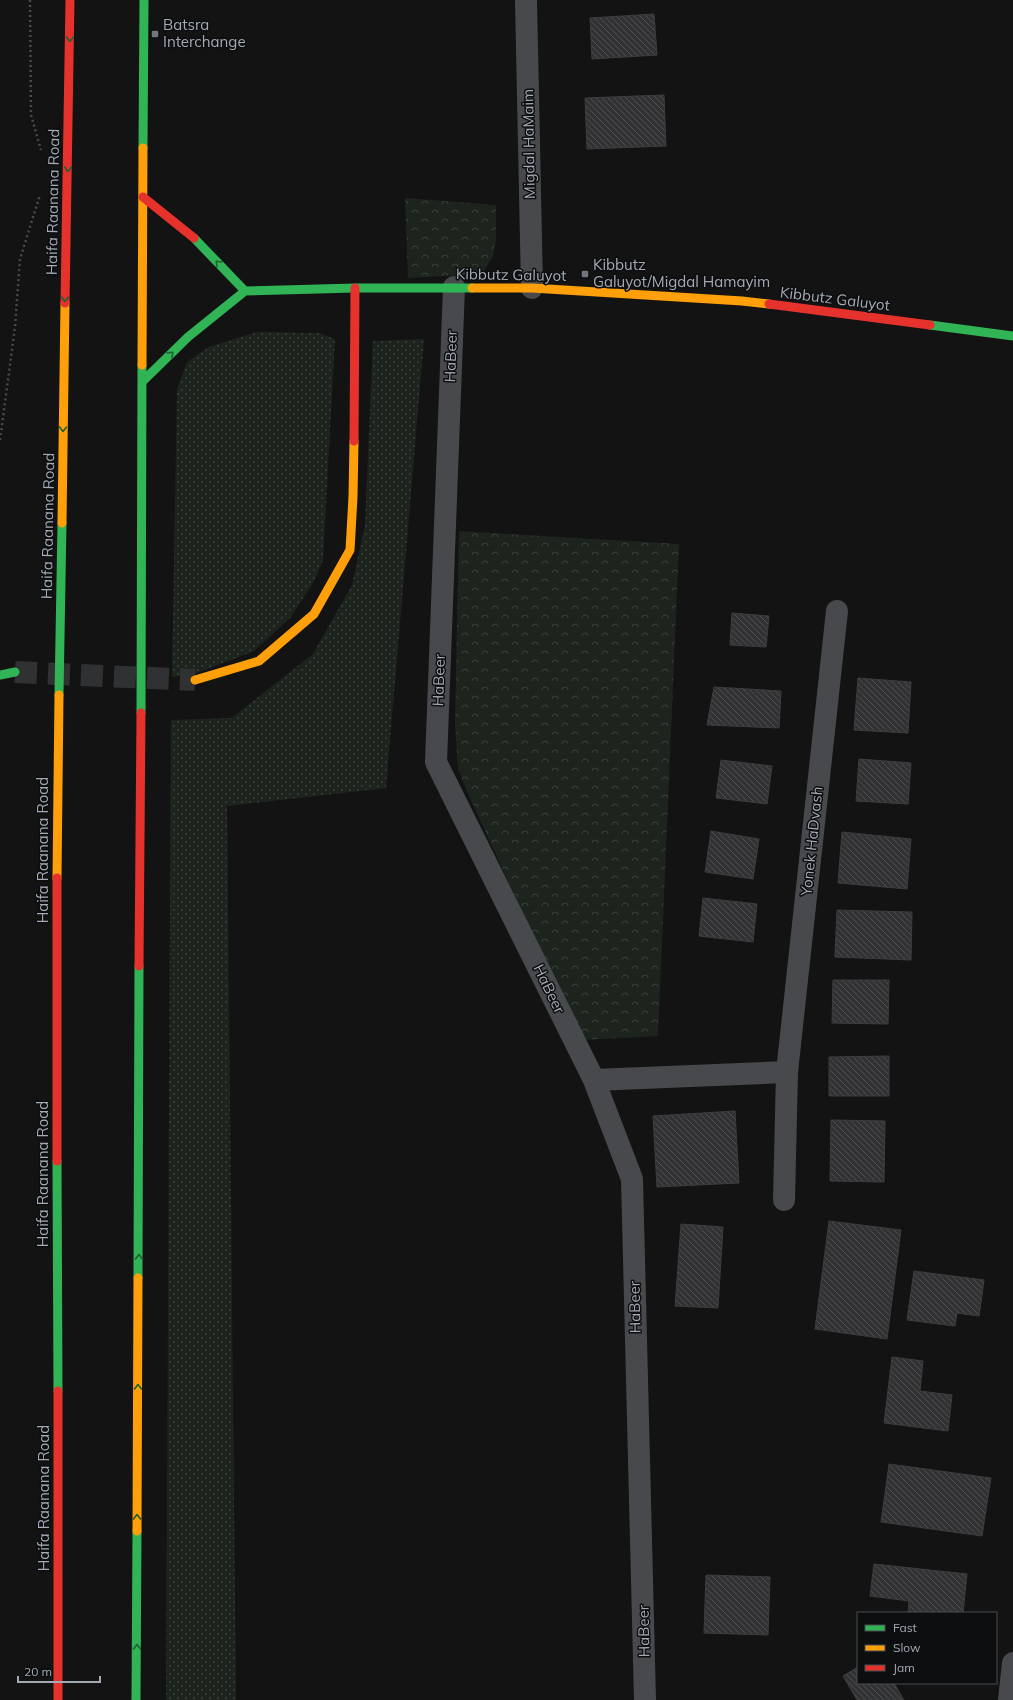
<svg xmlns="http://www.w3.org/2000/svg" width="1013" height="1700" font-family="Mulish,sans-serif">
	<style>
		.grass { fill: url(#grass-dots) }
		.park { fill: url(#park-crowns) }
		.building { fill: url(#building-back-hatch); stroke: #3b3d3f }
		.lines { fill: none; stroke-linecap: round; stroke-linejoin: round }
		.secondary-tunnel { stroke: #303133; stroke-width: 22; stroke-dasharray: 22 11; stroke-linecap: butt }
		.path { stroke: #494a4e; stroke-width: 2.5; stroke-dasharray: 2 3; stroke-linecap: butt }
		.street { stroke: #47494c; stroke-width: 22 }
		.fast { stroke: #30b455; stroke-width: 9 }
		.slow { stroke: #ff9f0a; stroke-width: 9 }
		.jam { stroke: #e5322d; stroke-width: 9 }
		.oneway { stroke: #1e6132 }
		.poi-dot { fill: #71757c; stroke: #0d0e0f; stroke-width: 1.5 }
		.labels { text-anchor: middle; stroke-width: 3; stroke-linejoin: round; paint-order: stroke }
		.poi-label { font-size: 15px; fill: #a4aab5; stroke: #0d0e0f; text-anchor: start }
		.street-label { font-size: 15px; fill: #a4aab5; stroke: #0d0e0f }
	</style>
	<defs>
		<pattern id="grass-dots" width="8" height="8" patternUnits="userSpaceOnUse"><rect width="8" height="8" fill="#1d241d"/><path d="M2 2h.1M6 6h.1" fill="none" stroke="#3b413c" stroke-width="1.8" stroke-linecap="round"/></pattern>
		<pattern id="park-crowns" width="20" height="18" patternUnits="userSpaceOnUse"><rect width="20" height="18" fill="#1d241d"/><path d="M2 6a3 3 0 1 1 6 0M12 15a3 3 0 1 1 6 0" fill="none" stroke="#3b413c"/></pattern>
		<pattern id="building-back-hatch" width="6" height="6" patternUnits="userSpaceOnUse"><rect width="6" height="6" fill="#323234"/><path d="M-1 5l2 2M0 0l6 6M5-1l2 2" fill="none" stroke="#4d4d4f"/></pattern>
	</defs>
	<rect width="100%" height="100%" fill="#131313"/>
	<path class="grass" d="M257 332 319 333 335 339 323 560 314 581 291 617 254 651 192 675 172 677 177 390 187 362 209 347Z
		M424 339 386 788 227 806 236 1700H166L171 720 232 718 313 654 352 585 365 525 373 341Z"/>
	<path class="park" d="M405 198 496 205V240L493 256 482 274 408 278Z
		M459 531 679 544 658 1036 581 1040 469 796 458 769 455 723Z"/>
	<path class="building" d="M654 14 657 55 592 59 590 18Z
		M664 95 666 146 587 149 585 98Z
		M732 613 769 616 766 647 730 645Z
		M858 678 911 682 908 733 854 730Z
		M714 687 781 691 779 728 707 725Z
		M859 759 911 763 908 804 856 801Z
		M721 760 772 766 767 804 716 798Z
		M711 831 759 839 753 879 705 872Z
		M842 832 911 839 907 889 838 883Z
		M703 898 757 904 753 942 699 936Z
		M837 910 912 912 911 960 835 957Z
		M833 980H889L888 1024 832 1023Z
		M889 1056V1096H829V1057Z
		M735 1111 739 1183 657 1187 653 1116Z
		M831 1120 885 1121 884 1182 830 1181Z
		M829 1221 901 1230 887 1339 815 1329Z
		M681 1224 723 1227 718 1308 675 1306Z
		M914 1271 984 1280 979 1316 957 1313 955 1326 907 1320Z
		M892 1357 923 1361 920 1391 952 1395 948 1431 884 1423Z
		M889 1464 991 1478 982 1536 881 1522Z
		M874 1564 967 1574 963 1613H908L909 1601 870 1596Z
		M706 1575 770 1577 768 1635 704 1633Z
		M858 1667V1683H894L904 1700H857L843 1676Z"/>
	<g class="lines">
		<path class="secondary-tunnel" d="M15 672 195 680"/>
		<path class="path" d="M30 0 31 115 41 150
			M0 440 15 327 20 259 40 195"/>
		<path class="street" d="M526 0 532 288
			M454 287 436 762 594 1080 632 1179 645 1700
			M594 1080 787 1072
			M784 1200 787 1072 837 611
			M1009 1700 1013 1663"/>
		<path class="fast" d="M143 148 144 0
			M245 291 355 288H472
			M930 325 1013 336
			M143 381 188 337 245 291 194 238
			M0 675 15 672
			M59 695 62 523
			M141 713 142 365
			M57 1161 58 1391
			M138 1278 139 966
			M136 1700 137 1531"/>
		<path class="slow" d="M472 288H532L742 301 769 304
			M142 365 143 148
			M62 523 65 303
			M195 680 259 661 314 614 350 550 353 497 354 441
			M57 878 59 695
			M137 1531 138 1278"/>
		<path class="jam" d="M143 197 194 238
			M65 303 70 0
			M769 304 930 325
			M354 441 355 288
			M57 878V1161
			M139 966 141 713
			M58 1391V1700"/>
	</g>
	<defs><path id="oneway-chevron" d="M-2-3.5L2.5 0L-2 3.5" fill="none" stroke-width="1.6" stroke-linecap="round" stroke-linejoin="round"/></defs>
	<g class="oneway">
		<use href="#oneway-chevron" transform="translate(70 39) rotate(91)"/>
		<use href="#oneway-chevron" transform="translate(68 169) rotate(91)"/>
		<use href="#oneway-chevron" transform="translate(218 263) rotate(-134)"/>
		<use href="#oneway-chevron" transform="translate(65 299) rotate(91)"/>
		<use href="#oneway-chevron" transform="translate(171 354) rotate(-44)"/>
		<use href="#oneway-chevron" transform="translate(63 429) rotate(91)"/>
		<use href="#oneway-chevron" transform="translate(139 1257) rotate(-90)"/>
		<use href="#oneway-chevron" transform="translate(138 1387) rotate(-90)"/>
		<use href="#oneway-chevron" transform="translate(137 1517) rotate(-90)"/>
		<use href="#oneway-chevron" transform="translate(137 1647) rotate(-90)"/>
	</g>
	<g class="poi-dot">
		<rect x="151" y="30" width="8" height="8" rx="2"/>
		<rect x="581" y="270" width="8" height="8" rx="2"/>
	</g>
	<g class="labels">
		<g class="poi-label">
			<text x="163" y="30">Batsra<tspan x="163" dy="17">Interchange</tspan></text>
			<text x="593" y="270">Kibbutz<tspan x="593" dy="17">Galuyot/Migdal Hamayim</tspan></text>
		</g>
		<g class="street-label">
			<text transform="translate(529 144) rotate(-91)" y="5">Migdal HaMaim</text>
			<text transform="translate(53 202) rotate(-89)" y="5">Haifa Raanana Road</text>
			<text transform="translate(511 275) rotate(1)" y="5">Kibbutz Galuyot</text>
			<text transform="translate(835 299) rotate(7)" y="5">Kibbutz Galuyot</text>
			<text transform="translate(451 356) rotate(-88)" y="5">HaBeer</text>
			<text transform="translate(48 526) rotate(-89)" y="5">Haifa Raanana Road</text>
			<text transform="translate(439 680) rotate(-88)" y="5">HaBeer</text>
			<text transform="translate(812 841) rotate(-84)" y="5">Yonek HaDvash</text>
			<text transform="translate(43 850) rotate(-90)" y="5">Haifa Raanana Road</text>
			<text transform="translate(549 989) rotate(64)" y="5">HaBeer</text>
			<text transform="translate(43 1174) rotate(-90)" y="5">Haifa Raanana Road</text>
			<text transform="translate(635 1307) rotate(-91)" y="5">HaBeer</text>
			<text transform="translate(44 1498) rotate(-90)" y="5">Haifa Raanana Road</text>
			<text transform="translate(644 1631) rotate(-91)" y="5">HaBeer</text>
		</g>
	</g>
	<rect x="857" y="1612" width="140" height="72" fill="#0d0e0f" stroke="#494c51"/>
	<rect x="865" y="1625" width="20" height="6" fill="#30b455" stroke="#494c51"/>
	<text x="893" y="1632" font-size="12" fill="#a4aab5">Fast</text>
	<rect x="865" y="1645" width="20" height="6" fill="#ff9f0a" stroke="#494c51"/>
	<text x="893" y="1652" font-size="12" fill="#a4aab5">Slow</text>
	<rect x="865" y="1665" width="20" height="6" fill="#e5322d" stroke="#494c51"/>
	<text x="893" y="1672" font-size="12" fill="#a4aab5">Jam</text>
	<path d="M18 1676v6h82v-6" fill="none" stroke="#a4aab5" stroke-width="2"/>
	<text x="24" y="1676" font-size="12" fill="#a4aab5" stroke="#0d0e0f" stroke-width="3" paint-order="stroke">20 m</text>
</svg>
